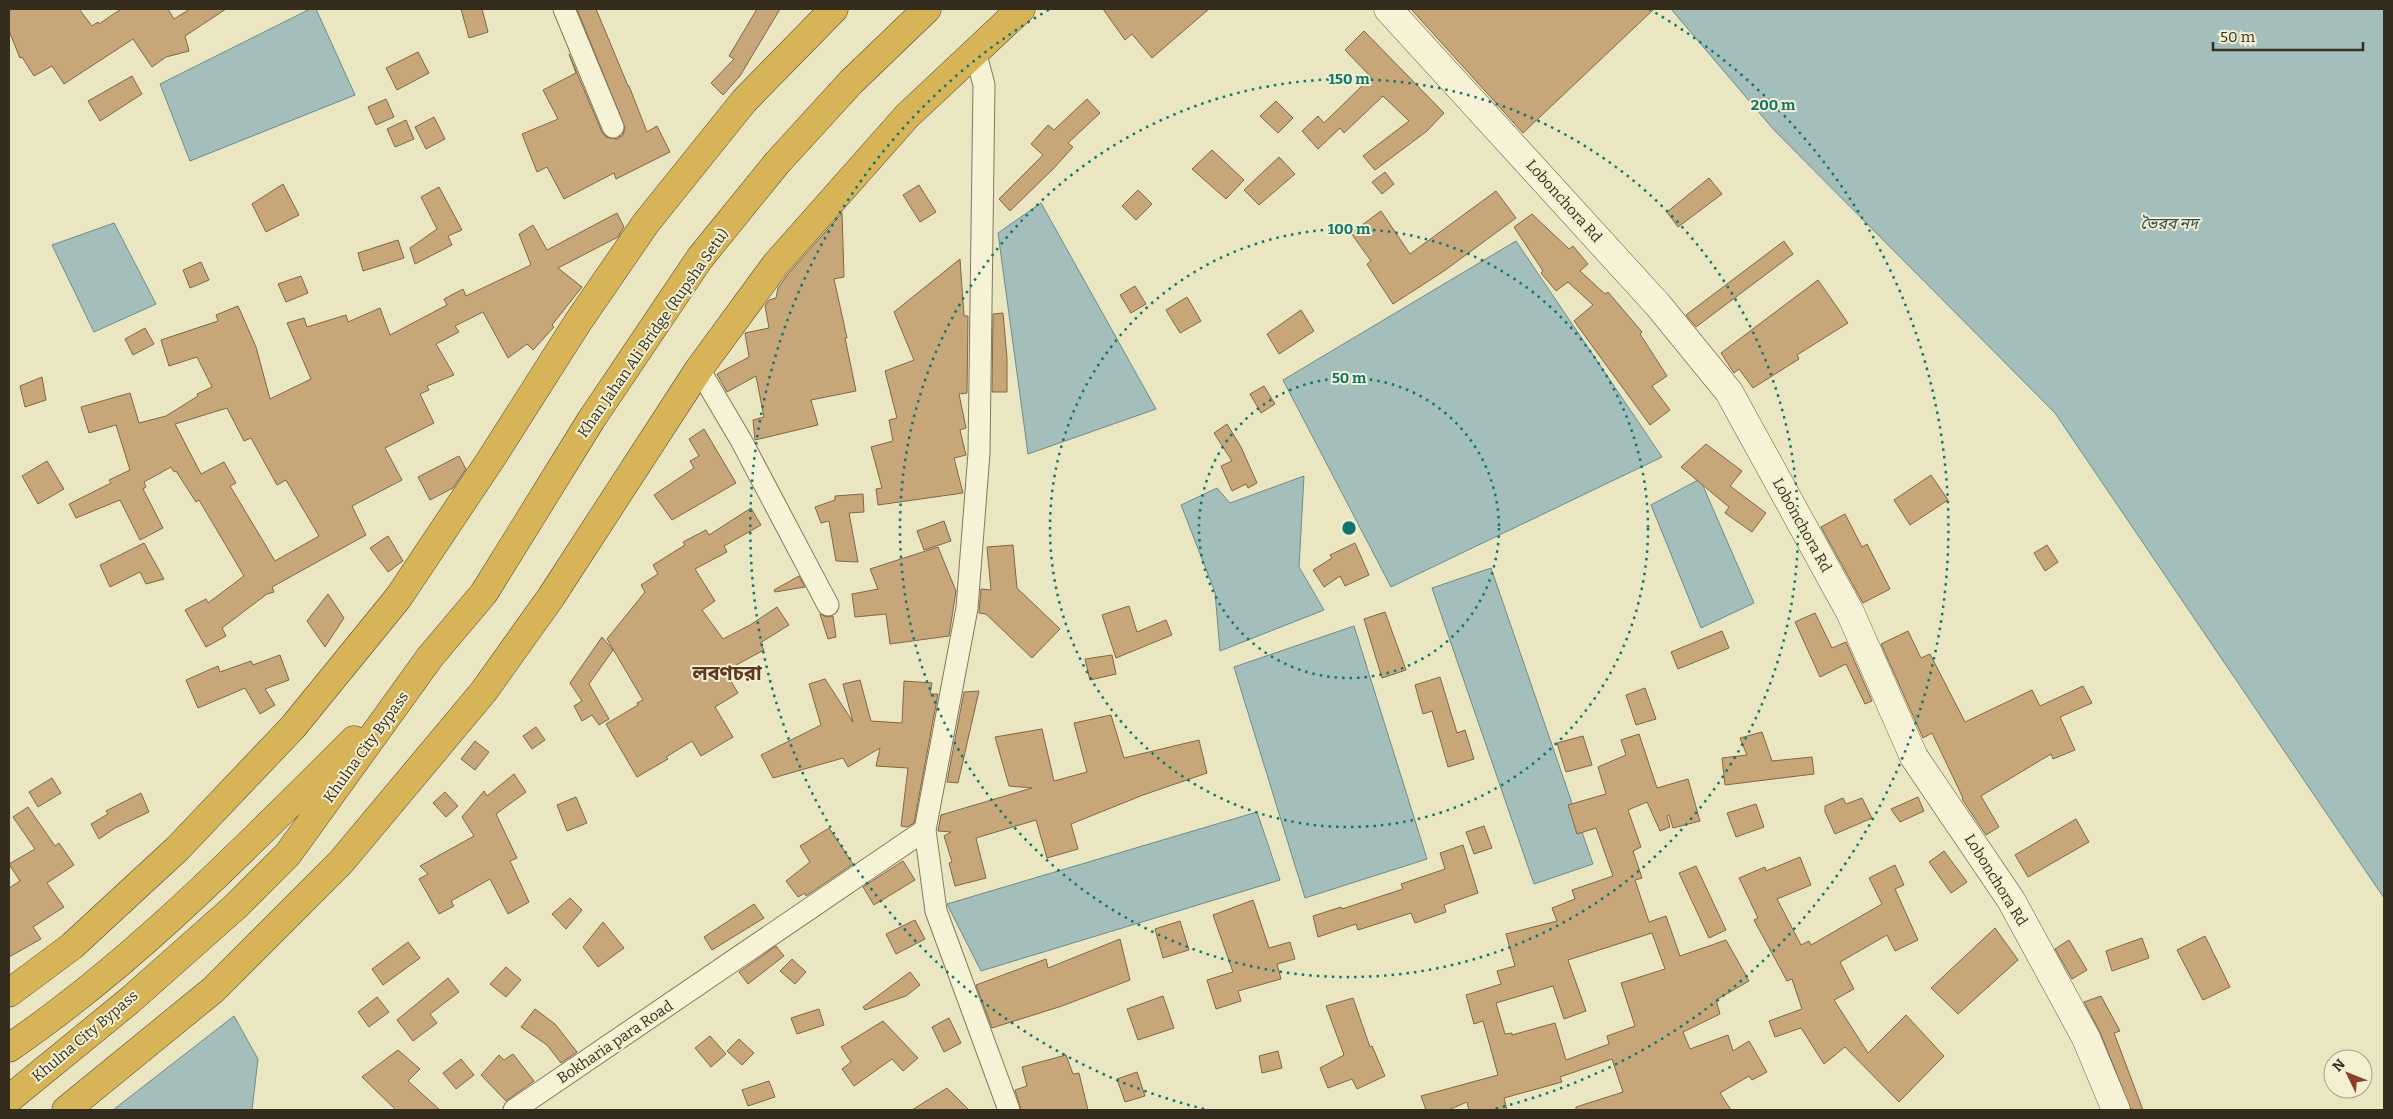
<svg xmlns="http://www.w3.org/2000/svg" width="2393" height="1119" font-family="Bitter,'Noto Sans Bengali',serif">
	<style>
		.water { fill: #a4bebb; stroke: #6c8b89 }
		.building { fill: #c7a77a; stroke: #816642; fill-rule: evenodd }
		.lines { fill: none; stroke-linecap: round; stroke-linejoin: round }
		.street-casing { stroke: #84775a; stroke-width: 23 }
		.secondary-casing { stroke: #66583e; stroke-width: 29 }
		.highway-casing { stroke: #52452e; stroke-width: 29 }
		.street { stroke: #f6f2d5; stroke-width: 21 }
		.secondary { stroke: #f6f2d5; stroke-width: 28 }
		.highway { stroke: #d6b457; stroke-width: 28 }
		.ring { fill: none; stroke: #0f766e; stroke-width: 2.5; stroke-dasharray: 2.5 5 }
		.labels { text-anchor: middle; stroke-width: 4; stroke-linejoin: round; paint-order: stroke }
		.street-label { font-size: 15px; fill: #342d1e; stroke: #f3efd1 }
		.water-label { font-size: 16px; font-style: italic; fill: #2e4f53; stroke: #f3efd1 }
		.district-label { font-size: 20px; font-weight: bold; fill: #5f3720; stroke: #f3efd1 }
		.centre { fill: #0f766e; stroke: #f3efd1; stroke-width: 2.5 }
		.ring-label { font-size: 15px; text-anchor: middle; font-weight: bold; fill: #0f766e; stroke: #f3efd1; stroke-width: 4; stroke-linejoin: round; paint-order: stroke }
	</style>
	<rect width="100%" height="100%" fill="#ebe6c2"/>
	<path class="water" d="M310 9H316L355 95 190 161 160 84Z
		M1671 9H2384V898L2055 413 1774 130Z
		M1041 203 1156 409 1028 454 998 233Z
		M114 223 156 304 94 332 52 245Z
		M1516 241 1662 457 1391 587 1283 380Z
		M1304 476 1299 567 1324 610 1220 651 1215 592 1181 505 1217 488 1230 503Z
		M1700 479 1754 603 1701 628 1651 505Z
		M1491 568 1593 864 1534 884 1432 588Z
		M1354 626 1427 859 1305 898 1234 667Z
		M1257 812 1280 880 981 971 947 904Z
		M234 1016 258 1059 252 1110H113Z"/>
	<path class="building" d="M9 9H79L92 26 98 22 99 24 121 9H168L174 19 190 9H226L185 36 189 51 166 57 152 67 133 39 64 84 52 66 34 76 22 57 20 58 9 31Z
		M461 9H482L488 32 469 38Z
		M577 9H596L628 86H629L647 132 657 126 670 152 616 179 614 173 564 199 547 167 537 172 522 134 558 119 543 90 576 73 569 54 602 132 606 137 617 139 623 135 625 128Z
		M757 9H780L740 76 723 95 711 83 734 59 729 56Z
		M1103 9H1209L1152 58 1132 34 1125 40Z
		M1411 9H1654L1523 133Z
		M1364 31 1444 113 1427 131 1375 170 1363 156 1409 121 1383 96 1344 133 1340 128 1318 149 1302 131 1318 116 1324 123 1371 77 1345 50Z
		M418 52 429 73 397 90 386 68Z
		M132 76 142 94 100 121 88 101Z
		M386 99 394 117 376 125 368 107Z
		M1087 99 1100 113 1068 143 1073 147 1054 168 1010 211 999 199 1043 155 1031 144 1048 125 1054 130Z
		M1276 101 1293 118 1278 133 1260 116Z
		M434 117 445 139 426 149 415 127Z
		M406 120 414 139 395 147 387 129Z
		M1212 150 1244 180 1226 199 1192 169Z
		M1279 157 1295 174 1259 205 1244 190Z
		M1385 172 1394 184 1382 194 1372 182Z
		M1709 178 1722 194 1678 227 1667 212Z
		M283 184 299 215 266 232 252 204Z
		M919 185 936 212 920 222 903 195Z
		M439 187 462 230 448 236 452 245 415 264 410 248 437 229 421 197Z
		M1138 190 1152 204 1136 220 1122 206Z
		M1496 191 1516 218 1444 271 1393 304 1367 264 1371 261 1351 233 1381 211 1410 254Z
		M617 213 624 227 618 237 558 268 582 287 552 325 554 327 533 350 527 344 508 358 483 312 455 326 459 332 436 344 454 375 427 386 429 390 420 394 434 423 385 448 402 480 352 506 366 535 272 587 274 592 267 594 222 628 226 636 206 647 185 610 206 599 208 603 244 576 199 500 196 502 176 471 174 472 171 467 144 482 146 487 143 489 163 528 140 540 120 500 76 518 69 504 111 483 109 480 130 470 116 425 89 433 81 407 130 393 139 423 166 416 198 396 197 394 212 387 197 357 169 366 161 340 218 321 216 315 238 306 256 347 270 399 311 379 287 323 304 318 307 327 346 315 348 322 380 308 390 335 447 305 444 299 463 289 466 296 531 265 519 234 533 225 547 250ZM227 408 244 441 251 438 277 485 286 480 319 536 275 561 230 486 236 483 224 462 201 474 175 424Z
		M842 213 844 277 834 279 847 338H845L856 391 811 400 818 425 755 440 753 420 764 417 756 376 727 392 717 374 749 357 745 333 769 328 765 306 769 300 776 298 778 288 788 274Z
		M1532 214 1569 249 1573 246 1588 264 1580 271 1605 294 1608 292 1642 332 1640 334 1667 376 1652 386 1670 410 1650 425 1574 321 1593 305 1568 282 1556 291 1541 273 1543 271 1514 227Z
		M398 240 404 258 363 271 358 253Z
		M1784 241 1793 254 1696 327 1686 315Z
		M960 259 964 316H968L967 393 959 394 966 428 960 430 966 455 954 458 963 493 878 505 876 489 882 488 871 447 893 441 889 420 897 418 885 371 914 360 894 312Z
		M201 262 209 280 190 288 183 270Z
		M301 276 308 293 286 302 278 284Z
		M1818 280 1848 323 1797 355 1799 359 1753 388 1739 369 1734 373 1721 353Z
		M1135 286 1146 304 1131 313 1120 295Z
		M1187 297 1201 321 1180 333 1166 310Z
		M1301 310 1314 331 1279 354 1267 334Z
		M1003 313 1007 358V392H992L993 314Z
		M145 328 154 344 133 355 125 339Z
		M42 377 46 400 25 407 20 386Z
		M1264 386 1275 404 1261 413 1250 394Z
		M1227 424 1241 447 1257 483 1248 488 1246 484 1232 491 1221 466 1232 461 1214 433Z
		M704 429 736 483 672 520 654 495 694 468 690 461 699 456 689 439Z
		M1706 444 1742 471 1730 486 1766 513 1752 532 1725 513 1729 507 1681 467Z
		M459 456 466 469 453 488 430 500 418 477Z
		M47 461 64 489 38 504 22 476Z
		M1931 475 1948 500 1910 525 1894 500Z
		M863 494 864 512 849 513 858 562 836 561 829 521 821 523 815 507 835 500V496Z
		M751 508 761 525 724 546 727 552 695 569 715 601 702 610 723 639 750 625 777 607 789 625 760 643 764 650 727 670 726 673 738 693 715 707 733 737 701 756 692 741 666 757 668 759 637 777 606 724 638 705 637 703 643 700 607 639 645 592 641 585 658 574 653 565 685 545 683 542 706 530 709 535Z
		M1845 514 1862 547 1867 544 1890 589 1863 603 1821 527Z
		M944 521 951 541 924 550 917 531Z
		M388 536 403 561 388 572 370 548Z
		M144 543 164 579 146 584 140 572 110 587 100 565Z
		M1355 543 1369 575 1345 586 1340 576 1324 587 1313 570 1332 558 1330 555Z
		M1013 545 1017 588 1060 629 1032 658 986 614 979 613 981 589 991 590 987 547Z
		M2047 545 2058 562 2045 571 2034 553Z
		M938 547 956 591 949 636 890 644 886 614 855 617 852 594 878 589 870 569Z
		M799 576 805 587 775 592 774 590Z
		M328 594 344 618 325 647 307 621Z
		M1129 606 1137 632 1166 620 1172 635 1116 658 1102 615Z
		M1385 612 1406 670 1382 678 1364 619Z
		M1815 613 1832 648 1846 642 1872 701 1865 704 1846 664 1820 677 1795 622Z
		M820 614 827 617 833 616 836 637 828 639Z
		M1722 631 1729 648 1678 669 1671 652Z
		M1908 631 1921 658 1930 654 1965 722 2032 690 2040 706 2083 686 2092 703 2060 717 2075 750 2053 759 2051 754 1981 796 1999 827 1986 835 1962 799 1963 798 1932 733 1923 738 1881 644Z
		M602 637 613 650 589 684 609 719 599 725 592 715 582 721 574 706 582 701 570 683Z
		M280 655 289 680 265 689 275 705 260 714 245 688 198 708 186 680 218 666 220 672 251 661 253 665Z
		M1112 655 1116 674 1090 680 1085 659Z
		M1440 677 1457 733 1465 730 1474 759 1448 767 1432 711 1423 714 1415 685Z
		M825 679 853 722 843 684 860 680 871 721 902 723 904 681 932 683 930 694H938L914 823 907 827 901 826 908 768 876 766 880 748 848 767 843 758 773 778 761 755 821 725 809 684Z
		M1645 688 1656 719 1636 725 1626 695Z
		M979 691 958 783 947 782 964 692Z
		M1111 715 1124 758 1199 740 1207 773 1143 795 1071 824 1078 849 1047 858 1036 820 976 838 986 878 955 886 949 863 952 862 944 836 951 832 938 831 941 815 1032 788 1009 786 995 737 1042 729 1054 781 1087 772 1074 723Z
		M536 727 545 740 532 749 523 736Z
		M1762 732 1772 761 1812 757 1814 774 1725 785 1722 758 1747 755 1740 738Z
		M1639 734 1657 788 1688 779 1700 821 1673 828 1669 815 1667 816 1670 827 1660 831 1647 802 1628 810 1641 847 1633 851 1642 878 1635 880 1649 922 1666 916 1680 956 1726 940 1749 981 1716 1000 1720 1014 1683 1032 1690 1049 1728 1035 1733 1051 1749 1041 1767 1072 1752 1080 1749 1076 1720 1093 1731 1110H1576V1107L1623 1092 1612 1059 1560 1077 1562 1082 1504 1098 1507 1110H1469L1467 1102 1448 1110H1426L1421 1096 1498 1075 1483 1021 1474 1024 1466 995 1501 984 1497 971 1515 966 1506 934 1557 921 1552 908 1575 899 1572 890 1613 876 1596 828 1577 834 1568 805 1606 794 1598 767 1626 755 1621 740ZM1652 933 1665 969 1621 983 1635 1026 1607 1036 1609 1044 1566 1060 1555 1023 1512 1035V1033L1505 1034 1496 1003 1553 986 1564 1019 1586 1011 1568 960Z
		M1583 736 1592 765 1566 772 1557 743Z
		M475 741 489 752 475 770 461 759Z
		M514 774 526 792 496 814 517 858 510 861 529 902 508 914 490 879 451 901 454 906 439 914 419 879 428 874 420 866 474 836 462 817 484 791 487 796Z
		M52 778 61 793 38 807 29 792Z
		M445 792 458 806 446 817 433 803Z
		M141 793 149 812 115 828 99 839 91 824 108 814 106 811Z
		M576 797 587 823 567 831 557 805Z
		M1918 797 1924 811 1900 822 1891 809Z
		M1843 798 1846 804 1862 798 1872 818 1835 834 1825 812V806Z
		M1756 804 1764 827 1736 837 1727 813Z
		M28 807 55 846 59 843 74 865 47 883 64 907 33 927 41 939 9 957V888L20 881 9 864 35 849 13 817Z
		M2076 819 2089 842 2028 877 2015 855Z
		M1484 826 1492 848 1474 854 1466 832Z
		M829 828 853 864 806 896 805 893 798 897 786 881 810 862 800 846Z
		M1463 845 1478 893 1444 905 1446 912 1415 923 1411 913 1358 930 1356 924 1318 937 1313 916 1341 907 1342 909 1403 889 1401 884 1445 869 1440 853Z
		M1944 851 1967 882 1951 893 1929 862Z
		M1800 857 1811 885 1777 899 1801 945 1809 941 1811 945 1882 904 1869 878 1895 865 1904 885 1895 889 1918 940 1895 951 1887 935 1840 962 1854 989 1834 1000 1868 1053 1906 1015 1944 1056 1899 1102 1845 1047 1824 1064 1801 1028 1775 1037 1769 1021 1802 1009 1792 979 1787 981 1754 920 1758 918 1739 878 1765 867 1766 871Z
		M903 861 915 880 874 905 863 887Z
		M1696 866 1726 930 1709 938 1679 873Z
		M570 898 582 910 566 929 552 914Z
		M1253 900 1269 948 1290 942 1295 959 1277 964 1281 979 1238 991 1241 1001 1216 1009 1207 980 1233 972 1213 915Z
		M754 904 764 918 712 950 704 937Z
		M915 920 925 939 896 954 886 934Z
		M1180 921 1189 950 1163 958 1155 929Z
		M603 922 624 948 598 967 583 947Z
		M1995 928 2018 960 1958 1014 1931 988Z
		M2205 936 2230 987 2203 1000 2177 950Z
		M2142 938 2149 958 2112 971 2106 951Z
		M1120 939 1130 980 1062 1006 992 1028 976 985 1046 959 1048 968Z
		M2069 940 2087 970 2072 979 2055 949Z
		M408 942 420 958 383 985 372 969Z
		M776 946 784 956 748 984 739 972Z
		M792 959 806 972 795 984 780 971Z
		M506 967 521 980 506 997 490 984Z
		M910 972 920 985 906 996 865 1010 863 1007Z
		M448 978 459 992 430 1014 437 1023 413 1041 397 1020Z
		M1163 996 1174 1028 1138 1040 1127 1009Z
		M2101 996 2120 1031 2114 1033 2143 1110H2131L2100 1032 2084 1002Z
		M377 997 389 1012 369 1027 358 1012Z
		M1353 998 1370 1047 1372 1046 1385 1076 1357 1089 1352 1079 1328 1088 1320 1068 1344 1055 1326 1006Z
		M535 1009 555 1024 577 1052 561 1063 547 1045 521 1027Z
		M819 1009 824 1025 797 1034 791 1018Z
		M949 1018 961 1043 944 1052 932 1027Z
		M883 1021 918 1058 903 1071 892 1059 854 1086 842 1069 851 1062 841 1047Z
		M710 1036 726 1054 711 1067 695 1048Z
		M739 1039 754 1053 742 1065 727 1051Z
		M398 1050 420 1069 408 1081 440 1110H396L362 1077Z
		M1278 1051 1282 1068 1262 1073 1259 1056Z
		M513 1054 534 1081 506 1101 481 1075 499 1055 504 1060Z
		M1066 1055 1073 1074 1079 1073 1088 1110H1021L1015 1090 1027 1086 1022 1067Z
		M461 1059 474 1075 456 1089 443 1073Z
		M1137 1072 1145 1096 1125 1102 1117 1079Z
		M769 1081 775 1097 748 1106 742 1090Z
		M947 1088 969 1110H912Z"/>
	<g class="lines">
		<g class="street-casing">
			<path id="street" d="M564 9 613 127
				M975 51 984 85 979 453 967 608 925 830 936 911 1009 1110
				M699 369 742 442 828 605
				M514 1110 925 830"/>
		</g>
		<g class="secondary-casing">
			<path id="secondary" d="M1388 9 1658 305 1729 392 1850 612 1914 757 2011 900 2086 1038 2116 1110"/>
		</g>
		<g class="highway-casing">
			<path id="highway" d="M9 993 72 946 177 849 293 727 398 598 491 459 578 322 646 223 744 101 834 9
				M9 1048C136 961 245 848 354 740
				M9 1099 129 1001 235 907 288 854 430 657 484 593 591 420 700 258 777 163 851 82 927 9
				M66 1110 213 990 341 862 484 691 551 597 699 369 776 264 907 116 1021 9"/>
		</g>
		<use href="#street" class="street"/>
		<use href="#secondary" class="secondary"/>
		<use href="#highway" class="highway"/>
	</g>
	<g class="ring">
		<circle cx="1349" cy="528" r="150"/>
		<circle cx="1349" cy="528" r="299"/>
		<circle cx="1349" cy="528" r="449"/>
		<path d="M1204 1109A599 599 0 0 1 1050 9M1649 9A599 599 0 0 1 1494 1109"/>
	</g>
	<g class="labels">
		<g class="street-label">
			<text transform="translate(1564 201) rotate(48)" y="5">Lobonchora Rd</text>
			<text transform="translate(653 333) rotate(-55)" y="5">Khan Jahan Ali Bridge (Rupsha Setu)</text>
			<text transform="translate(1802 525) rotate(61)" y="5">Lobonchora Rd</text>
			<text transform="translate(366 747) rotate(-54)" y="5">Khulna City Bypass</text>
			<text transform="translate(1996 880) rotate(58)" y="5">Lobonchora Rd</text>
			<text transform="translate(85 1036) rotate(-40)" y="5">Khulna City Bypass</text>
			<text transform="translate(615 1042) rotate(-34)" y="5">Bokharia para Road</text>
		</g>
		<g class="water-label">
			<text x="2169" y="229">ভৈরব নদ</text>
		</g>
		<g class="district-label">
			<text x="727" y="680">লবণচরা</text>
		</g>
	</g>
	<circle cx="1349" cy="528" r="8" class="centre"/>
	<g class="ring-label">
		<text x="1349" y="84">150 m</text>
		<text x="1773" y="110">200 m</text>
		<text x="1349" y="234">100 m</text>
		<text x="1349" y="383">50 m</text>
	</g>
	<rect width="2393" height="1119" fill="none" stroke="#342d1e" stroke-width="20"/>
	<g transform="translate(2348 1074) rotate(313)"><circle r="24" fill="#f3efd1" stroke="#a7a189"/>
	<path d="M0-4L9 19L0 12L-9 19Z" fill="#8f3e2e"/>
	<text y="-8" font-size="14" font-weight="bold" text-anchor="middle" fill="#342d1e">N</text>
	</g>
	<path d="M2213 42v8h150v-8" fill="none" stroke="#342d1e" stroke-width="2.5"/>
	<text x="2220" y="42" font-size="15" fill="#342d1e" stroke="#f3efd1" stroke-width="4" paint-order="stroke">50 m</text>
</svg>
